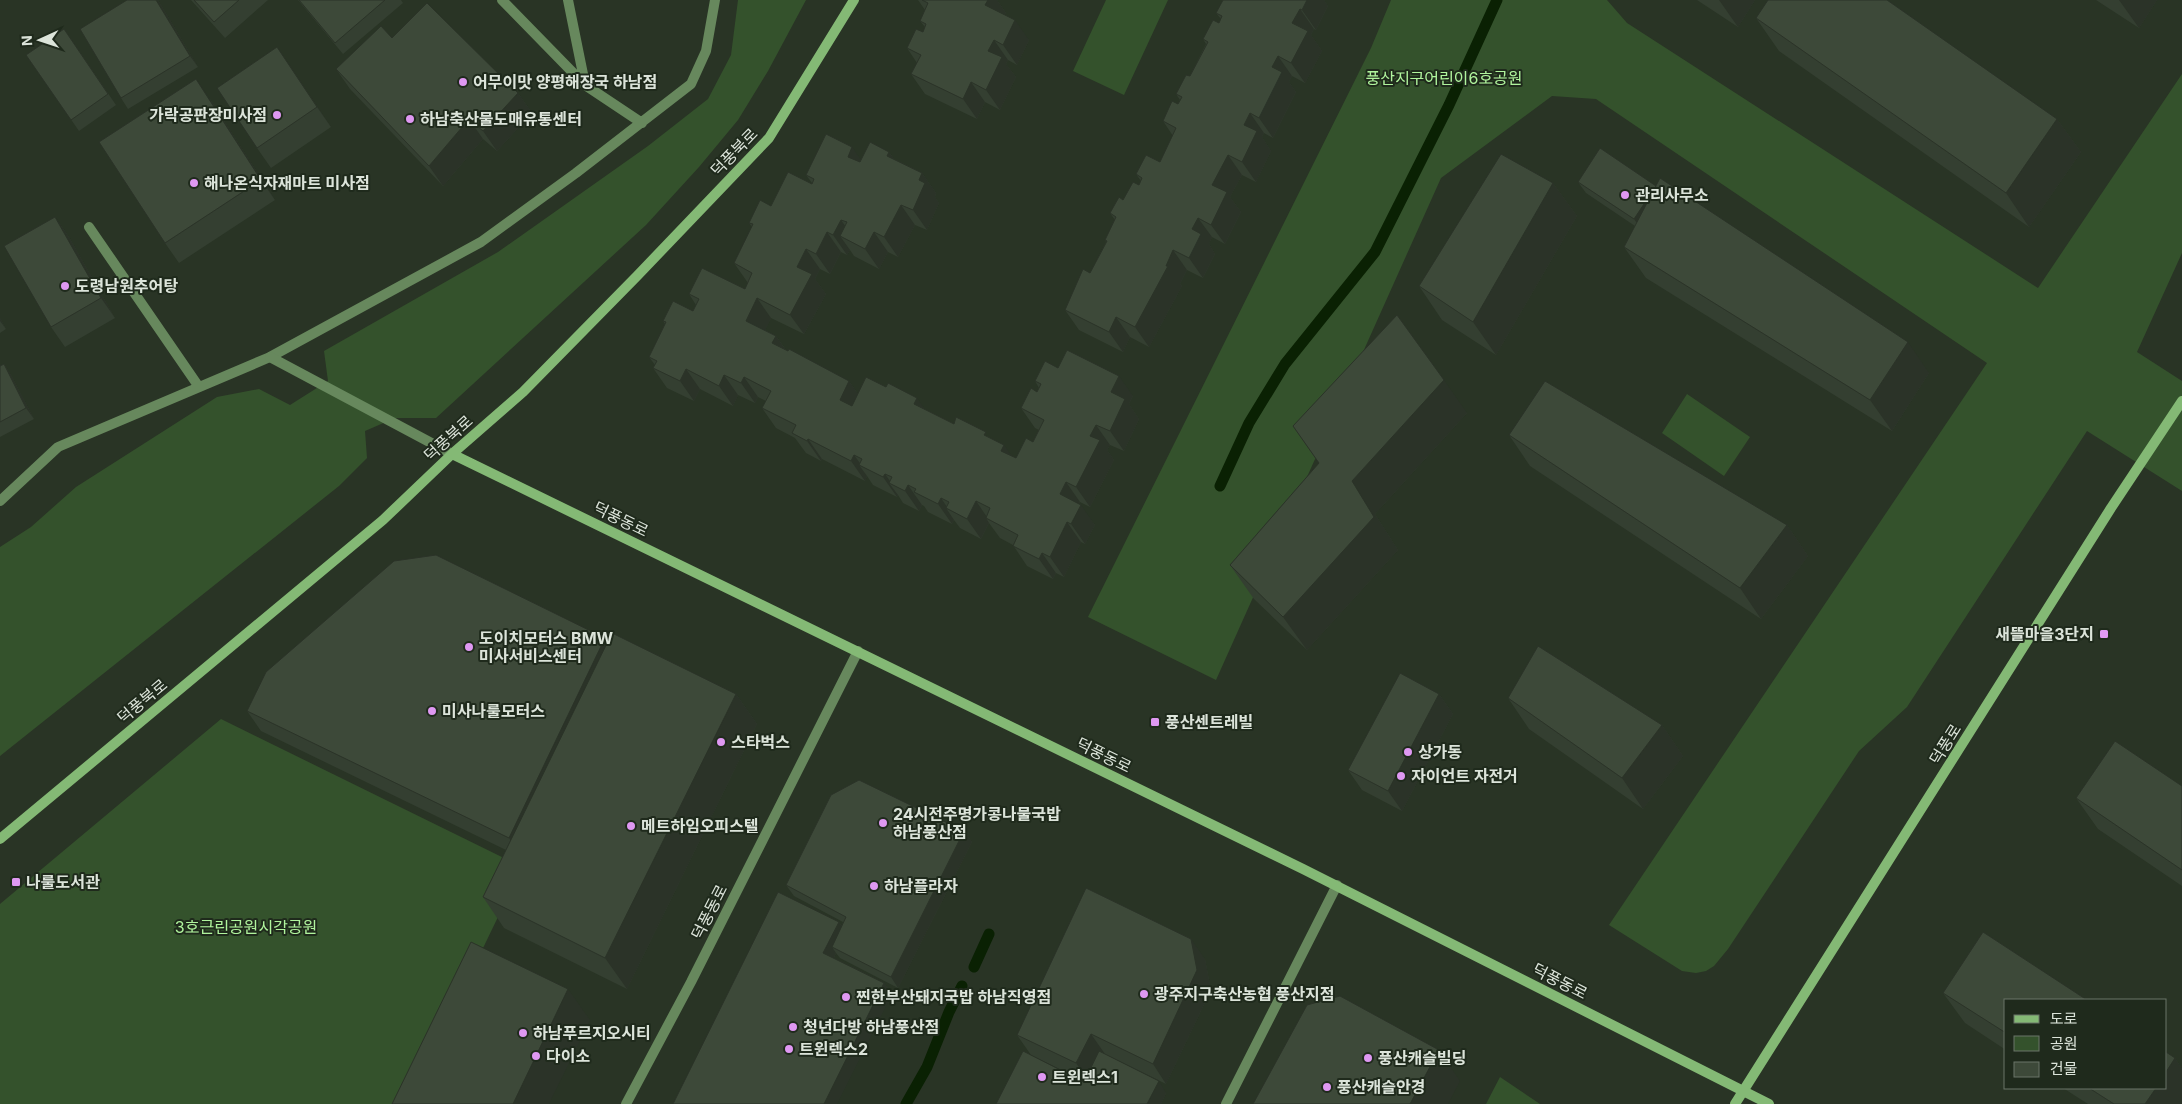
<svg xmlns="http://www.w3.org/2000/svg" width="2182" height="1104" font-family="Inter,'Noto Sans KR',sans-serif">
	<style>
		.green { fill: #34522c }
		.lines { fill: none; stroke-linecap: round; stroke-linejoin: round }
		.stream { stroke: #0a2103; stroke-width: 11 }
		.lane { stroke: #67885d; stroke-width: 10 }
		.street { stroke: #67885d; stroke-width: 10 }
		.secondary { stroke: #84b975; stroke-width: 10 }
		.wall { fill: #343f31 }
		.shaded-wall { fill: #2b3328 }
		.building { fill: #3d4939; stroke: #2b3328 }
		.poi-dot { fill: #df98f2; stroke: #1f2a1c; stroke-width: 2 }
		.labels { text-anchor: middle; stroke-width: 4; stroke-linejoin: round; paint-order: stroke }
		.park-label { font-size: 16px; fill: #b0f49d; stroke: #1f2a1c }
		.poi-label { font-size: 16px; font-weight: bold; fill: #dce4da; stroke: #1f2a1c; text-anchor: start }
		.street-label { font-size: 16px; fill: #dce4da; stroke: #1f2a1c }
	</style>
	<rect width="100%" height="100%" fill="#293425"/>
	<path class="green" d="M738 0H806L768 71 738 120 699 167 646 225 436 418H395L365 431 367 458 339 486 0 756V547L31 527 76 487 217 397 259 389 290 405 328 381 324 351 498 252 648 146 708 99 731 55Z
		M1106 0H1168L1124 95 1073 71Z
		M1391 0H1607L1627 23 2038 288 2182 74V253L2137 352 2182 381V491L2087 431 1907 707 1859 751 1728 949 1714 966 1706 971 1696 973 1682 971 1609 925 1987 363 1596 99 1552 96 1441 178 1216 680 1088 617 1371 48Z
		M1687 394 1750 437 1724 476 1662 433Z
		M221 719 522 867 408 1104H0V904Z
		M1500 1077 1540 1104H1486Z"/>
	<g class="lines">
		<path class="stream" d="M1220 486 1249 423 1285 364 1375 252 1449 105 1497 0
			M974 967 989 934
			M906 1104 927 1067 949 1012 962 986"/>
		<path class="lane" d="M502 0 585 85 642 123
			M568 0 585 84
			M89 227 199 387
			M0 501 58 447 270 357 481 242 576 173 691 84 706 51 715 0"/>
		<path class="street" d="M270 357 452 454
			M626 1104 691 982 858 651
			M1226 1104 1337 885"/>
		<path class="secondary" d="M452 454 1303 869 1769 1104
			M0 839 383 520 452 454 523 392 637 276 769 138 854 0
			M1735 1104 2111 508 2182 401"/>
	</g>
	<path class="wall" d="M127 0H158L198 67 128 109 121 98Z
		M191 0H268L225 38Z
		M298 0H401L403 3 343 54Z
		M918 0H997L1006 13 1004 15 1029 40 1017 65 1008 60 1006 64 1016 77 1000 110 985 102 977 119 925 94 911 74 917 63 907 48 923 32 925 27 920 21 925 10Z
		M1223 0H1324L1328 6 1316 30 1314 29 1311 35 1322 51 1305 83 1292 76 1289 82 1296 92 1273 138 1264 133 1262 137 1271 151 1256 182 1242 175 1230 197 1241 212 1225 244 1212 237 1209 244 1215 254 1203 278 1187 270 1180 284 1182 286 1149 347 1130 337 1123 352 1079 330 1065 310 1090 273 1106 242 1105 240 1115 220 1110 213 1139 185 1141 181 1136 174 1160 162 1173 136 1163 121 1178 104 1180 100 1176 94 1190 76 1206 44 1203 39 1219 23 1221 19 1216 13Z
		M1697 0H1755L1738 27Z
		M2096 0H2157L2139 28Z
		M1756 18 2057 119 2081 152 2029 227 1779 51Z
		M64 29 116 105 79 131 26 55Z
		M277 47 331 127 271 168 257 148Z
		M336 69 518 93 532 113 497 151 483 139 443 186 350 89Z
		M210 99 275 200 179 263 165 243Z
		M889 152 894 159 922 173 936 193 935 197 939 203 927 230 915 225 898 257 888 252 879 269 854 256 850 250 847 255 841 252 830 274 820 269 815 279 826 294 804 334 771 318 765 330 776 336 786 350 849 381 858 394 924 409 954 424 989 437 1011 456 1016 458 1033 442 1039 430 1035 428 1021 408 1037 392 1039 388 1035 381 1058 368 1133 396 1129 404 1139 419 1124 451 1110 445 1107 450 1114 460 1090 507 1080 502 1079 504 1095 525 1085 544 1081 542 1064 577 1056 573 1053 579 1027 566 1013 545 1000 538 989 523 981 539 960 528 954 520 952 524 928 512 924 506 922 505 919 511 903 503 898 495 897 497 873 485 867 476 865 481 822 459 821 461 806 453 795 438 776 428 762 408 766 401 758 397 755 403 738 395 733 406 700 389 694 401 667 388 653 368 655 365 649 357 665 324 663 321 693 311 696 305 689 294 745 289 748 283 734 263 752 227 749 223 771 206 812 183 806 175Z
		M1578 182 1929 373 1892 431 1646 278 1624 247 1635 226 1586 193Z
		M1553 183 1577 216 1496 355 1442 320 1419 286Z
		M55 217 69 237 115 318 65 347 51 327Z
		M0 318 6 329 0 333Z
		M4 364 11 375 34 419 0 437V366Z
		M1467 413 1375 514 1398 550 1307 650 1254 599 1230 565 1319 463 1293 426Z
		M1509 435 1787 525 1808 556 1761 619 1530 466Z
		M605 638 608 641 736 694 757 724 627 989 504 928 483 897 506 850 261 731 247 711Z
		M1439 694 1453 714 1402 811 1362 790 1348 770Z
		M1508 698 1662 725 1683 756 1643 809 1529 729Z
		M2182 786V886L2098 829 2076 798Z
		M964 831 972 842 898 988 840 958 836 953 834 958 884 983 892 994 673 1104 839 922 842 926 843 922 794 896 786 885Z
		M1205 959 1211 990 1166 1084 1105 1054 1166 1093 1161 1104H996L1084 1082V1081L1031 1055 1017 1035Z
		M1943 993 2006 1000V1050L1965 1023Z
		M2175 1058 2182 1069V1104H2088L2063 1088H2166Z"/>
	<path class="shaded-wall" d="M156 0H158L198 67 190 56Z
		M988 0H997L1006 13 999 25 985 5Z
		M1307 0H1324L1328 6 1316 30 1302 10Z
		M1719 0H1755L1738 27Z
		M2119 0H2157L2139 28Z
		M1300 9 1314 29 1311 35 1322 51 1305 83 1291 63 1292 23Z
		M1015 20 1029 40 1017 65 1003 45Z
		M994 40 1008 60 1006 64 1016 77 1000 110 986 90 988 51Z
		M277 47 291 67 331 127 317 107Z
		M1278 56 1292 76 1289 82 1296 92 1273 138 1259 118 1272 67Z
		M196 79 210 99 275 200 261 180Z
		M971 82 985 102 977 119 963 99Z
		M518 93 532 113 497 151 483 131Z
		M1250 113 1264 133 1262 137 1271 151 1256 182 1242 162 1244 125Z
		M469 119 483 139 443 186 429 166Z
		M2057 119 2081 152 2029 227 2006 193Z
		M852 147 866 167 848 157Z
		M889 152 903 172 887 156Z
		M1228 155 1242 175 1230 197 1241 212 1225 244 1211 225 1212 185Z
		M922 173 936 193 935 197 939 203 927 230 913 210 919 180Z
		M1553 183 1577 216 1496 355 1473 322Z
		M1656 186 1642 230 1634 219Z
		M901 205 915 225 898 257 884 237Z
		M55 217 69 237 115 318 101 298Z
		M1198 218 1212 237 1209 244 1215 254 1203 278 1189 258 1192 229Z
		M841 220 855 240 840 236 850 250 847 255 833 235Z
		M827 232 841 252 830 274 816 254Z
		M874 232 888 252 879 269 865 249Z
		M806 249 820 269 815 279 826 294 804 334 790 315 797 267Z
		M1173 250 1187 270 1180 284 1182 286 1149 347 1135 327Z
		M757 298 771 318 760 341 746 321Z
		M1116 317 1130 337 1123 352 1109 332Z
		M0 318 6 329 0 321Z
		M776 336 790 356 772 343Z
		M1908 342 1929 373 1892 431 1870 400Z
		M4 364 11 375 34 419 26 408Z
		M686 369 700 389 694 401 680 381Z
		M724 375 738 395 733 406 719 386Z
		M1119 376 1133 396 1129 404 1139 419 1124 451 1110 431 1111 392Z
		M744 377 758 397 755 403 741 383Z
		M1444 380 1467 413 1375 514 1398 550 1307 650 1283 617 1352 481Z
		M849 381 863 401 854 420 840 400Z
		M917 398 931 418 914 404Z
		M1096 425 1110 445 1107 450 1114 460 1090 507 1076 487 1090 436Z
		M808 439 822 459 821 461 807 441Z
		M1004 445 1018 465 1001 451Z
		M854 455 862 466 859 465 867 476 865 481 851 461Z
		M885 474 892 484 889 483 898 495 897 497 883 477Z
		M1066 482 1080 502 1074 514 1060 494Z
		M908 485 922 505 919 511 905 491Z
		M941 498 949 510 946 508 954 520 952 524 938 504Z
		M976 501 989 520 986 518 989 523 981 539 967 519Z
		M1081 505 1095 525 1085 544 1071 524Z
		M1067 522 1081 542 1064 577 1050 557Z
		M1787 525 1808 556 1761 619 1740 588Z
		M1042 553 1056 573 1053 579 1039 559Z
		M605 638 619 658 523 858 509 838Z
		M736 694 757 724 627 989 605 958Z
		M1439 694 1453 714 1402 811 1388 791Z
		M1662 725 1683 756 1643 809 1622 778Z
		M964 831 972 842 898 988 891 977Z
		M839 922 846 933 832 947 836 953 831 964 823 953Z
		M1191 939 1205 959 1211 990 1166 1084 1153 1064Z
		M884 983 892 994 837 1104H824Z
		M568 989 590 1020 549 1104H513Z
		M1091 1034 1105 1054 1090 1083 1076 1063Z
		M1439 1050 1460 1081 1448 1104H1410Z
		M2175 1058 2182 1069V1104H2145L2156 1088H2166V1072Z
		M1159 1081 1166 1093 1161 1104H1147Z"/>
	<path class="building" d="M127 0H156L190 56 121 98 80 29Z
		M194 0H239L214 22Z
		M299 0H385L335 43Z
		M922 0H988L985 5 1015 20 1003 45 994 40 988 51 1002 57 986 90 971 82 963 99 911 74 921 55 907 48 916 29 923 32 926 24 920 21 928 3Z
		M1223 0H1307L1302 10 1300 9 1292 23 1308 31 1291 63 1278 56 1272 67 1282 72 1259 118 1250 113 1244 125 1257 131 1242 162 1228 155 1212 185 1227 192 1211 225 1198 218 1192 229 1201 234 1189 258 1173 250 1166 266H1168L1135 327 1116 317 1109 332 1065 310 1083 269 1090 273 1107 241 1105 240 1116 217 1110 213 1119 197 1123 200 1133 182 1139 185 1142 178 1136 174 1146 155 1160 162 1176 128 1163 121 1172 101 1178 104 1182 97 1176 94 1186 75 1190 76 1208 42 1203 39 1213 20 1219 23 1222 16 1216 13Z
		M1768 0H1887L2057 119 2006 193 1756 18Z
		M427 3 518 93 483 131 469 119 429 166 336 69 381 26 392 38Z
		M64 29 108 94 71 120 26 55Z
		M277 47 317 107 257 148 217 88Z
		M196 79 261 180 165 243 99 142Z
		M826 134 852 147 848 157 860 162 870 142 889 152 887 156 922 173 919 180 925 183 913 210 901 205 884 237 874 232 865 249 840 236 847 222 841 220 833 235 827 232 816 254 806 249 797 267 812 274 790 315 757 298 746 321 776 336 772 343 788 351 789 349 849 381 840 400 852 406 866 377 886 387 888 383 917 398 914 404 954 424 956 417 986 432 984 435 1004 445 1001 451 1016 458 1026 438 1033 442 1044 420 1021 408 1031 388 1037 392 1041 384 1035 381 1045 361 1058 368 1067 350 1119 376 1111 392 1125 399 1110 431 1096 425 1090 436 1100 440 1076 487 1066 482 1060 494 1081 505 1071 524 1067 522 1050 557 1042 553 1039 559 1013 546 1018 535 986 518 990 508 976 501 967 519 946 508 949 502 941 498 938 504 914 492 916 489 908 485 905 491 889 483 892 477 885 474 883 477 859 465 862 459 854 455 851 461 808 439 807 441 792 433 796 425 762 408 771 391 744 377 741 383 724 375 719 386 686 369 680 381 653 368 657 361 649 357 666 322 663 321 673 301 693 311 699 299 689 294 702 268 745 289 752 273 734 263 753 224 749 223 760 200 771 206 788 172 812 184 814 179 806 175Z
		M1600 148 1656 186 1634 219 1578 182Z
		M1501 154 1553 183 1473 322 1419 286Z
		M1660 178 1908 342 1870 400 1624 247Z
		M55 217 101 298 51 327 4 246Z
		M1397 315 1444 380 1352 481 1374 517 1283 617 1230 565 1319 463 1293 426Z
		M4 364 26 408 0 422V366Z
		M1545 381 1787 525 1740 588 1509 435Z
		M436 555 605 638 509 838 247 711 266 672 394 561Z
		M612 633 736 694 605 958 483 897Z
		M1538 646 1662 725 1622 778 1508 698Z
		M1400 673 1439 694 1388 791 1348 770Z
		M2115 741 2182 786V870L2076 798Z
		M859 780 964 831 891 977 832 947 846 917 786 885 831 795Z
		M1086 888 1191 939 1197 970 1153 1064 1091 1034 1076 1063 1017 1035Z
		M778 892 839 922 823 953 884 983 824 1104H673Z
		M1983 932 2087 1000H2006V1033L1943 993Z
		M471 942 568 989 513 1104H392Z
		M1340 996 1439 1050 1410 1104H1253L1307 1005Z
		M1023 1051 1084 1082 1099 1051 1159 1081 1147 1104H996Z
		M2166 1052 2175 1058 2166 1072Z
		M2089 1088H2156L2145 1104H2114Z"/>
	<g class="poi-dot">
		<circle cx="463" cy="82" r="5"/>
		<circle cx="277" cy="115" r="5"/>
		<circle cx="410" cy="119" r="5"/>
		<circle cx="194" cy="183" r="5"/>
		<circle cx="1625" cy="195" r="5"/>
		<circle cx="65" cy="286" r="5"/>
		<rect x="2099" y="629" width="10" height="10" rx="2.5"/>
		<circle cx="469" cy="647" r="5"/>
		<circle cx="432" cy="711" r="5"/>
		<rect x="1150" y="717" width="10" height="10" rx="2.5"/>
		<circle cx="721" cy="742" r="5"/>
		<circle cx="1408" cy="752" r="5"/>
		<circle cx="1401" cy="776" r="5"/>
		<circle cx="883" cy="823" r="5"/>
		<circle cx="631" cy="826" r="5"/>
		<rect x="11" y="877" width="10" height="10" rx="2.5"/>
		<circle cx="874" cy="886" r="5"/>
		<circle cx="1144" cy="994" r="5"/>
		<circle cx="846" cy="997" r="5"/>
		<circle cx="793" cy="1027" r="5"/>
		<circle cx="523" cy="1033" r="5"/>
		<circle cx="789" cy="1049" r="5"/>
		<circle cx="536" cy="1056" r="5"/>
		<circle cx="1368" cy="1058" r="5"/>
		<circle cx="1042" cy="1077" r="5"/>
		<circle cx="1327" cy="1087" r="5"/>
	</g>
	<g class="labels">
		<g class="park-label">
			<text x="1444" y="84">풍산지구어린이6호공원</text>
			<text x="246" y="933">3호근린공원시각공원</text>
		</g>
		<g class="poi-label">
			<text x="473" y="88">어무이맛 양평해장국 하남점</text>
			<text x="267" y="121" text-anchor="end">가락공판장미사점</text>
			<text x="420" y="125">하남축산물도매유통센터</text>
			<text x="204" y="189">해나온식자재마트 미사점</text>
			<text x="1635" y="201">관리사무소</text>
			<text x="75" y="292">도령남원추어탕</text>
			<text x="2094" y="640" text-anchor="end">새뜰마을3단지</text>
			<text x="479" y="644">도이치모터스 BMW<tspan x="479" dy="18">미사서비스센터</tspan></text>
			<text x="442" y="717">미사나룰모터스</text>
			<text x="1165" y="728">풍산센트레빌</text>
			<text x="731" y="748">스타벅스</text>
			<text x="1418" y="758">상가동</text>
			<text x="1411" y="782">자이언트 자전거</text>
			<text x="893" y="820">24시전주명가콩나물국밥<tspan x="893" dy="18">하남풍산점</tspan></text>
			<text x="641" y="832">메트하임오피스텔</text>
			<text x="26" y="888">나룰도서관</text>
			<text x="884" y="892">하남플라자</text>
			<text x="1154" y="1000">광주지구축산농협 풍산지점</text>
			<text x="856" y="1003">찐한부산돼지국밥 하남직영점</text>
			<text x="803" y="1033">청년다방 하남풍산점</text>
			<text x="533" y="1039">하남푸르지오시티</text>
			<text x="799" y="1055">트윈렉스2</text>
			<text x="546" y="1062">다이소</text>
			<text x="1378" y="1064">풍산캐슬빌딩</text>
			<text x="1052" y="1083">트윈렉스1</text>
			<text x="1337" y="1093">풍산캐슬안경</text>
		</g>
		<g class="street-label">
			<text transform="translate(734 152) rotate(-46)" y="6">덕풍북로</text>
			<text transform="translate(448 438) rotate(-42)" y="6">덕풍북로</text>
			<text transform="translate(621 519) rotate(26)" y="6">덕풍동로</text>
			<text transform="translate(142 701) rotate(-40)" y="6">덕풍북로</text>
			<text transform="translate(1945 744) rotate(-58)" y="6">덕풍로</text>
			<text transform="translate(1104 755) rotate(26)" y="6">덕풍동로</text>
			<text transform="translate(709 912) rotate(-63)" y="6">덕풍동로</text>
			<text transform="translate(1560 981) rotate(27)" y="6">덕풍동로</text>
		</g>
	</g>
	<rect x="2004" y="999" width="162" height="90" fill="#1f2a1c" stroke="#6b7468"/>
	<rect x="2014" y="1015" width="25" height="8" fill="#84b975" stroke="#6b7468"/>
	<text x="2050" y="1024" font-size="15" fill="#dce4da">도로</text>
	<rect x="2014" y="1036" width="25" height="15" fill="#34522c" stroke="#6b7468"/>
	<text x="2050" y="1049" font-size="15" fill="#dce4da">공원</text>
	<rect x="2014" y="1062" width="25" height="15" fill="#3d4939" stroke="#6b7468"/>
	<text x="2050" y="1074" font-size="15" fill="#dce4da">건물</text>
	<g transform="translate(40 40) rotate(267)" stroke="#1f2a1c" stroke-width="4" paint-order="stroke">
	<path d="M0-4L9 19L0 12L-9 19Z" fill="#dce4da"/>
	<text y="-8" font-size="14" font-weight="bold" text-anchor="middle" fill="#dce4da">N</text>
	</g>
</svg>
